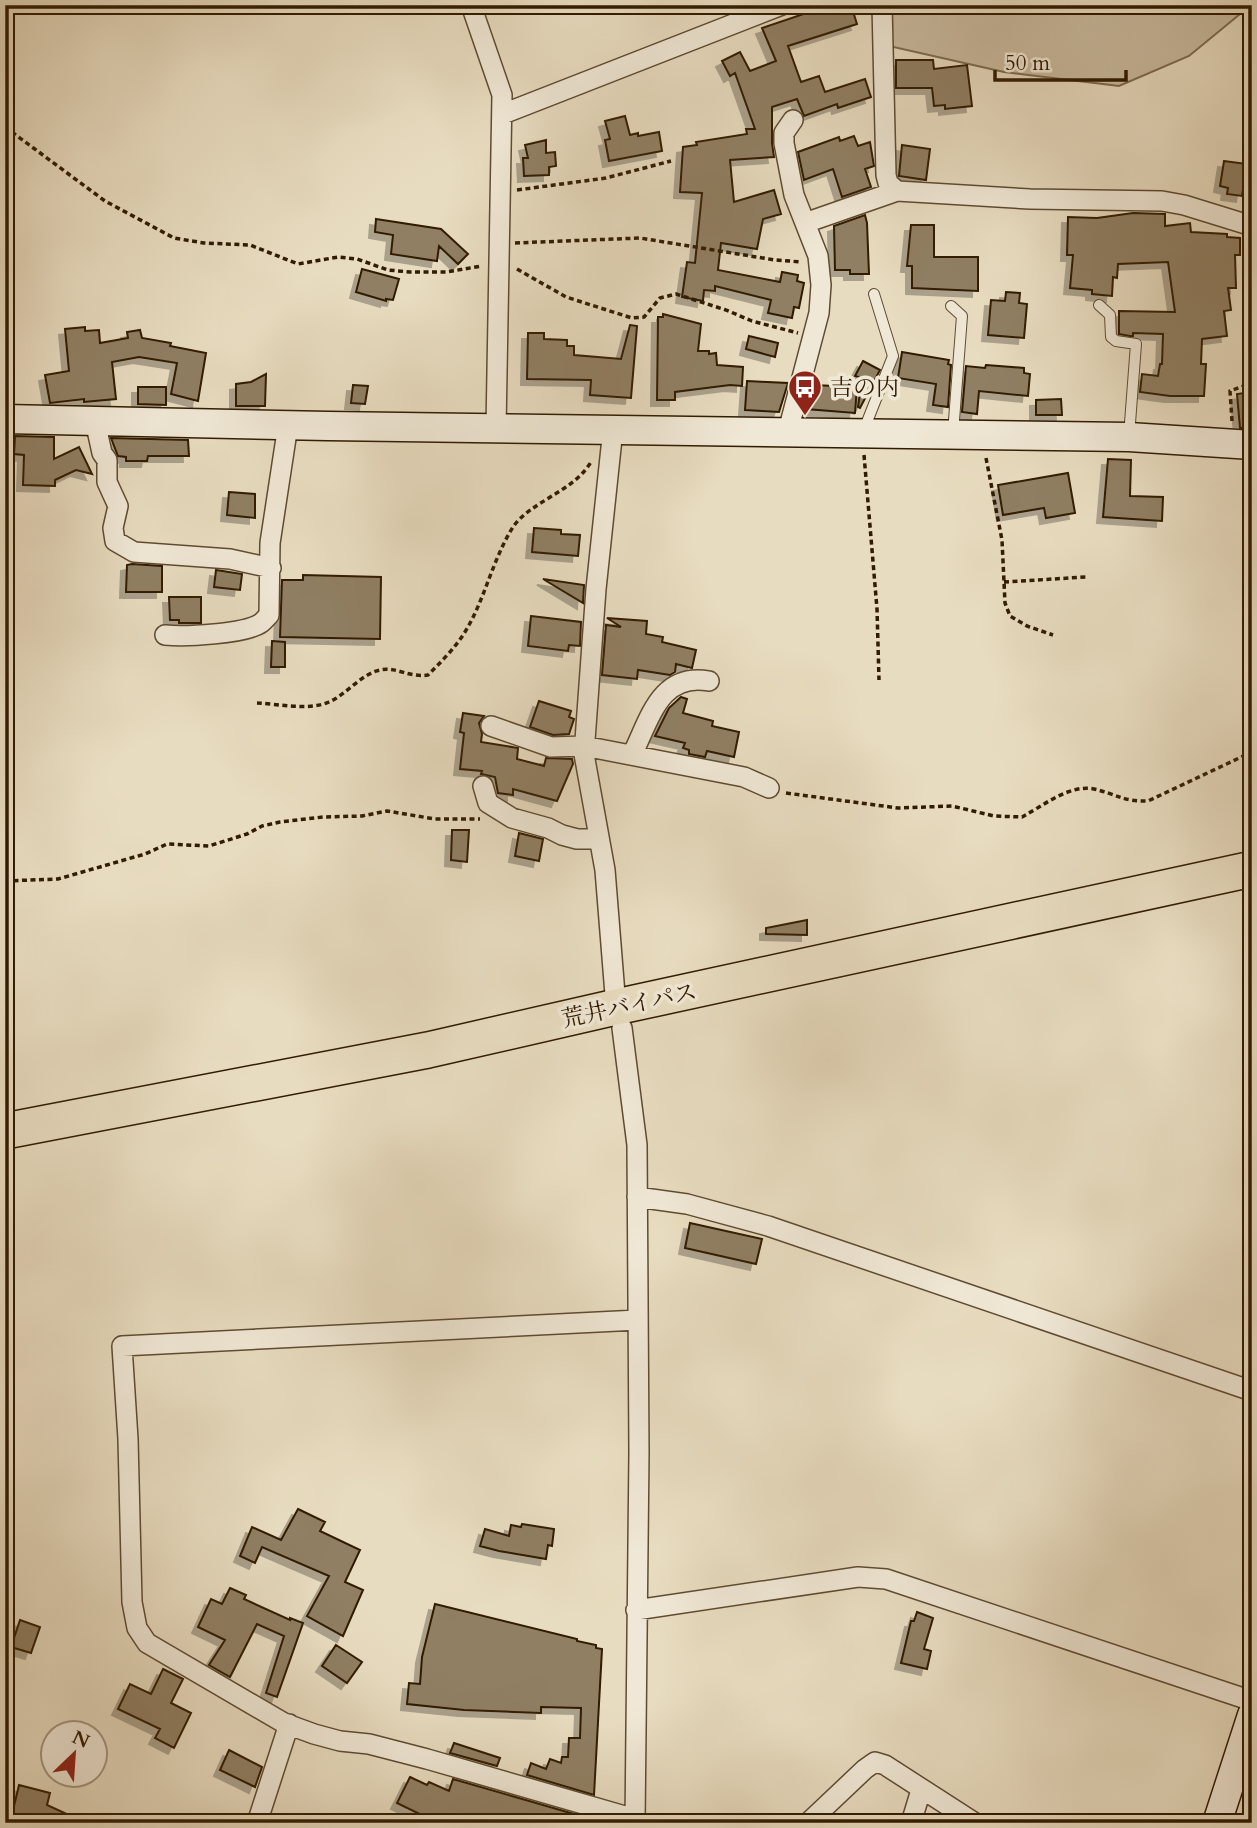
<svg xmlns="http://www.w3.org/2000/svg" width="1257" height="1828" font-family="Cardo,'Noto Serif JP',serif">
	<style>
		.green { fill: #c9bba0; stroke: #7d6b50; stroke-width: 2 }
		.building { fill: #907f64; stroke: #311b01; stroke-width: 2; filter: url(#shadow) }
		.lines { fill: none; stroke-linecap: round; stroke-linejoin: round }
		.lane-casing { stroke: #5f4b31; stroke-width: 12 }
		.street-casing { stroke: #5f4b31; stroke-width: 22 }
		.secondary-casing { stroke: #311b01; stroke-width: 31 }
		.highway-casing { stroke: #311b01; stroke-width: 38 }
		.path { stroke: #311b01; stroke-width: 3.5; stroke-dasharray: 5 3.5; stroke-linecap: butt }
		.lane { stroke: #f0e8d6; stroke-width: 10 }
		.street { stroke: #f0e8d6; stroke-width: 19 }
		.secondary { stroke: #f0e8d6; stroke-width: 28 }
		.highway { stroke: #e8dcc0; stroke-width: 35 }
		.labels { text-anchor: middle; stroke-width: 7; stroke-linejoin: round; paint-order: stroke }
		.poi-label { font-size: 23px; fill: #311b01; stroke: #f0e8d6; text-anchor: start }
		.street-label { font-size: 23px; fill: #311b01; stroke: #f0e8d6 }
	</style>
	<defs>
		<filter id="shadow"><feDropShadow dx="-6" dy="6" stdDeviation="0" flood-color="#0004"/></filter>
	</defs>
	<rect width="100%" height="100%" fill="#e8dcc0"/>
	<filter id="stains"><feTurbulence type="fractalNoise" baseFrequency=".00286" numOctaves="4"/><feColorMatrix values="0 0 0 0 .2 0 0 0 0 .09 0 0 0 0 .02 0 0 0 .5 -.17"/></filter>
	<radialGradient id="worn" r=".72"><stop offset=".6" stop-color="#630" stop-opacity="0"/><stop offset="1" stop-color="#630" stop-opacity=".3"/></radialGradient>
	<path class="green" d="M887 5H1247L1245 10 1189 56 1119 86 1004 72 889 46Z"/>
	<path class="building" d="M830 5H851L857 24 788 46 801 82 819 76 825 92 865 79 871 97 838 108 837 104 804 116 797 99 772 107V143L774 157 730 160 734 202 774 190 781 214 763 219 757 249 721 243 718 270 780 282 782 272 798 275 797 281 804 283 799 308 794 307 792 318 768 313 771 300 715 286V291L704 290 703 301 682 297 687 262 695 263 702 193 680 192 683 147 697 145 696 142 747 134 746 129H755L735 73 730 76 722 61 740 52 750 71 776 61 762 28Z
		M896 60H933L934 69 967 65 972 106 945 109V105L934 106 932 88H896Z
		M625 116 630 135 638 133V136L659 132 662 151 609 161 605 140 610 139 605 121Z
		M854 136 858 146 870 142 874 166 865 169 871 187 842 197 833 169 804 180 798 152 839 137 840 141Z
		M546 140V153L555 152 556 166 549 167V175L524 176 523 158H528L525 145Z
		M902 145 930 149 926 180 899 176Z
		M1224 161 1247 164 1242 196 1227 194 1228 188 1220 186Z
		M1133 213 1165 214V226L1190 223 1191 232 1227 234V237L1240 238V255H1235L1236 288H1228L1231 310 1224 311 1227 336 1202 339 1201 364H1206L1204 396H1170L1140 392 1142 374 1158 376 1160 364H1162L1163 334 1133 333V336H1130L1119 334V311L1175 312 1168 262 1118 264 1117 278 1113 277 1112 296 1092 294V290L1070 288 1073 255H1067L1068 217 1097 218Z
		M865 215 867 223 869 274H850V270H835L834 226Z
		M376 219 441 229 468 254 458 264 439 246 437 261 391 254 393 235 375 232Z
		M911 225H934V257H978V291L912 288V266H907Z
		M362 269 399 279 393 300 386 299V301L356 292Z
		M1006 292 1020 293 1019 303 1027 304 1024 338 988 335 991 300 1005 301Z
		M663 314 701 324 698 351H709V354L716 353 717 365 743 367 742 386 730 385 675 392V400H657L658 317H663Z
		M630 325 637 326 631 398 590 395 591 380 527 379 528 333H544V339L567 340V346H574V355L621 359Z
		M85 327V331L99 330 100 343 128 338 127 332 140 330 142 338 171 343 170 346 206 353 198 401 171 394 177 363 139 357 112 362 116 399 84 402V399L50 403 45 375 69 371 65 329Z
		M749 336 778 343 775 357 746 349Z
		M902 352 949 360 948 364 951 365 948 407 933 405 936 384 898 378Z
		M863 361 880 370 860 408 858 407 862 378 855 376Z
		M986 365 1024 368V373L1030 374 1028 396 979 391 977 414 962 412 966 366 985 368Z
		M266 374 265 406H236V384L251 382Z
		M747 381 788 383 779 412 745 410Z
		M353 385 368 386 365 404 351 403Z
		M813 385 857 387 855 413 806 409Z
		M138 387H166V405L138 404Z
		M1252 392V428H1240L1237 394Z
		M1061 399 1062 415H1036V400Z
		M15 436 54 437V459L79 447 92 474 76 470 55 480V486L23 485 24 455 14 454Z
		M111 438 188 440 189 456H148L147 461H126V457L118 456Z
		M1108 459 1131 460 1130 496 1163 497 1162 521 1103 517Z
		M1068 473 1075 513 1046 518 1044 508 1003 515 998 485Z
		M229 492 255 494V518L227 515Z
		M534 528 561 530V534L580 535 578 556 532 552Z
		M132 564 162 566V592H126L127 565Z
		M216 570 242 574 240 590 214 587Z
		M303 575 381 577 380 639 280 637 282 580H303Z
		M543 579 584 585 583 603Z
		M169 597H201V623H179V620H170Z
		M531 616 581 622 580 646 569 645 568 651 528 646Z
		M607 618 647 621 646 634 663 637 662 642 696 650 692 668 676 664 675 672 670 675 638 670 637 679 602 675 606 625 621 627Z
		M272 641 285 642V667H271Z
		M681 697 687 699 683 713 713 721 712 726 739 732 734 757 707 751 705 757 689 754V750L683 748 685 743 655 736 669 708Z
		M539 701 571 711 569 717 574 719 569 734 553 735 530 727Z
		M463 713 484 716 479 723 482 734 481 742 518 748 517 759 544 766 546 758 572 759 573 764 557 801 513 789V795L498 793 495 777 481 774 482 771 460 769 464 733 460 732Z
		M452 830H469L467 862 451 860Z
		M519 833 543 839 539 861 515 856Z
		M807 920V935L766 934V928Z
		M690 1223 762 1239 756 1264 685 1248Z
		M298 1509 325 1522 320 1531 360 1550 345 1582 363 1590 343 1636 307 1616 329 1576 262 1547 255 1563 240 1556 252 1527 281 1540Z
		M522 1524 554 1529 552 1546 548 1545 546 1559 499 1551 480 1546 485 1529 509 1536 511 1525 521 1527Z
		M230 1588 246 1595 244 1599 290 1620V1618L303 1623 277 1697 266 1693 284 1636 257 1624 230 1677 209 1665 225 1640 198 1627 211 1599 222 1604Z
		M435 1604 577 1639V1641L596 1645V1648L602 1649 594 1795 527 1775 531 1763 546 1769 550 1759 561 1763 562 1757H568L569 1738H580L581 1708 541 1707V1713L464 1710 407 1704 409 1683 420 1684 422 1657Z
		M917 1612 933 1618 924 1649 931 1651 927 1669 901 1663 911 1621H914Z
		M20 1620 40 1627 31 1653 11 1647Z
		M336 1645 362 1662 347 1683 322 1666Z
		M163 1669 183 1679 171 1703 191 1713 174 1748 155 1738 160 1729 118 1709 130 1684 151 1694Z
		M454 1743 500 1758 497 1766 450 1753Z
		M229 1750 262 1767 255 1787 220 1770Z
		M410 1777 427 1785 429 1782 449 1791 453 1779 581 1816 579 1823H519L497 1817 495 1822 471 1815 469 1823H438L397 1803Z
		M19 1785 50 1793 47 1805 86 1823H10Z"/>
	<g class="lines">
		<g class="lane-casing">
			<path id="lane" d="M1099 305 1110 315 1111 337 1116 341 1136 344 1129 436
				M951 306 962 316 953 433
				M863 432 893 356 874 294"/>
		</g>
		<g class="street-casing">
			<path id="street" d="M471 5 502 95 496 428
				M882 5 886 175 888 183 897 191 1030 199 1162 201 1184 205 1252 226
				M503 114 782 5
				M805 223 897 191
				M95 421 102 453 107 460V482L118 506 113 528 115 541 134 552 230 559 271 568
				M613 429 596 589 584 754 605 870 616 1007
				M788 431 819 313 821 285 818 256 794 195 784 143V133L793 120
				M165 635C185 637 245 634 261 623 264 621 266 618 269 615L270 543 288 425
				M491 726 551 747 584 746 744 777 769 788
				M632 755C650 719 660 672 709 681
				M483 786 488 803 512 818 548 828 562 835 577 839H599
				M622 1028 637 1145 639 1452 635 1823
				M637 1197 687 1204 768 1226 1252 1391
				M636 1610 858 1577 886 1579 1252 1701
				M635 1819 427 1759 369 1744 340 1741 314 1734 284 1723 147 1643 137 1628 132 1602 128 1439 122 1346 638 1320
				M257 1823 289 1724
				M808 1823 865 1769 875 1762 885 1765 975 1823
				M911 1823 921 1790"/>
		</g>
		<g class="secondary-casing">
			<path id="secondary" d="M5 419 328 426 1129 437 1252 445
				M1217 1823 1252 1715"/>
		</g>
		<g class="highway-casing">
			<path id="highway" d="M5 1131 428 1050 616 1007 1252 869"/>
		</g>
		<path class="path" d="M5 127 105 201 174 238 204 243 250 245 298 264 338 257 357 259 388 270 410 272H446L482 266
			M517 190 606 178 671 161
			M515 243 640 238 775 260 802 262
			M517 269 566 297 632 318 644 317 660 298 676 294 726 310 752 321 798 333
			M1232 421 1230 391 1252 383
			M864 455 877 609 879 680
			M986 458 1002 540 1005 603 1010 616 1027 626 1053 635
			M1249 466 1252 477
			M1004 582 1086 577
			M257 703C279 704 309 711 329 702 346 695 361 674 380 670 395 666 409 678 428 675 443 660 459 644 469 625 486 594 494 557 513 527 531 501 573 492 591 462
			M786 793 898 808 952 806 994 816 1022 817C1043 806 1069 784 1094 789 1116 794 1124 802 1148 801L1252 752
			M5 881 58 879 145 854 167 844 209 846 247 834 262 826 280 822 323 817 362 816 387 811 435 819H480"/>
		<use href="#lane" class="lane"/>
		<use href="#street" class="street"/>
		<use href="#secondary" class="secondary"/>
		<use href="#highway" class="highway"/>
	</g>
	<defs>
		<g id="bus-pin" transform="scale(1.75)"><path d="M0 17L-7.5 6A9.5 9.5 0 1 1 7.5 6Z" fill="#8f2418" stroke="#f0e8d6"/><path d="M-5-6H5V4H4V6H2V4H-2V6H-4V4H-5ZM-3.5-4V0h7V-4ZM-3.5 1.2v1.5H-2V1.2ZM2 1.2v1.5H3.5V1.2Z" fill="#fff"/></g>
	</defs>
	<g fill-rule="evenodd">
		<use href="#bus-pin" x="805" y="387"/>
	</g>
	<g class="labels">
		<g class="poi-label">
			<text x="830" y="395">吉の内</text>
		</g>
		<g class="street-label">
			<text transform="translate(629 1005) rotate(-12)" y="8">荒井バイパス</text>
		</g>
	</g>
	<rect width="1257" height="1828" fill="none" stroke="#e8dcc0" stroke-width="28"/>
	<rect x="7" y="7" width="1243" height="1814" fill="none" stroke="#311b01" stroke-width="3.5"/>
	<rect x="14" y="14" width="1229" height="1800" fill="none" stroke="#311b01" stroke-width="2"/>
	<g transform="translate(74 1754) rotate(25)"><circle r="33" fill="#f0e8d6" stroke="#a49681" stroke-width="2"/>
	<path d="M0-5L12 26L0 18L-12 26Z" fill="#8f2418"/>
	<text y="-10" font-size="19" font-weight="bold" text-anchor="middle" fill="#311b01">N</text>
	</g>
	<path d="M995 70v10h131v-10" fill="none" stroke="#311b01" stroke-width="3.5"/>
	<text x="1005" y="70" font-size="21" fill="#311b01" stroke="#f0e8d6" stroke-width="5" paint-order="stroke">50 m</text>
	<rect width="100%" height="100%" filter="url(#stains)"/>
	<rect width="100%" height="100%" fill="url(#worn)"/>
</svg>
